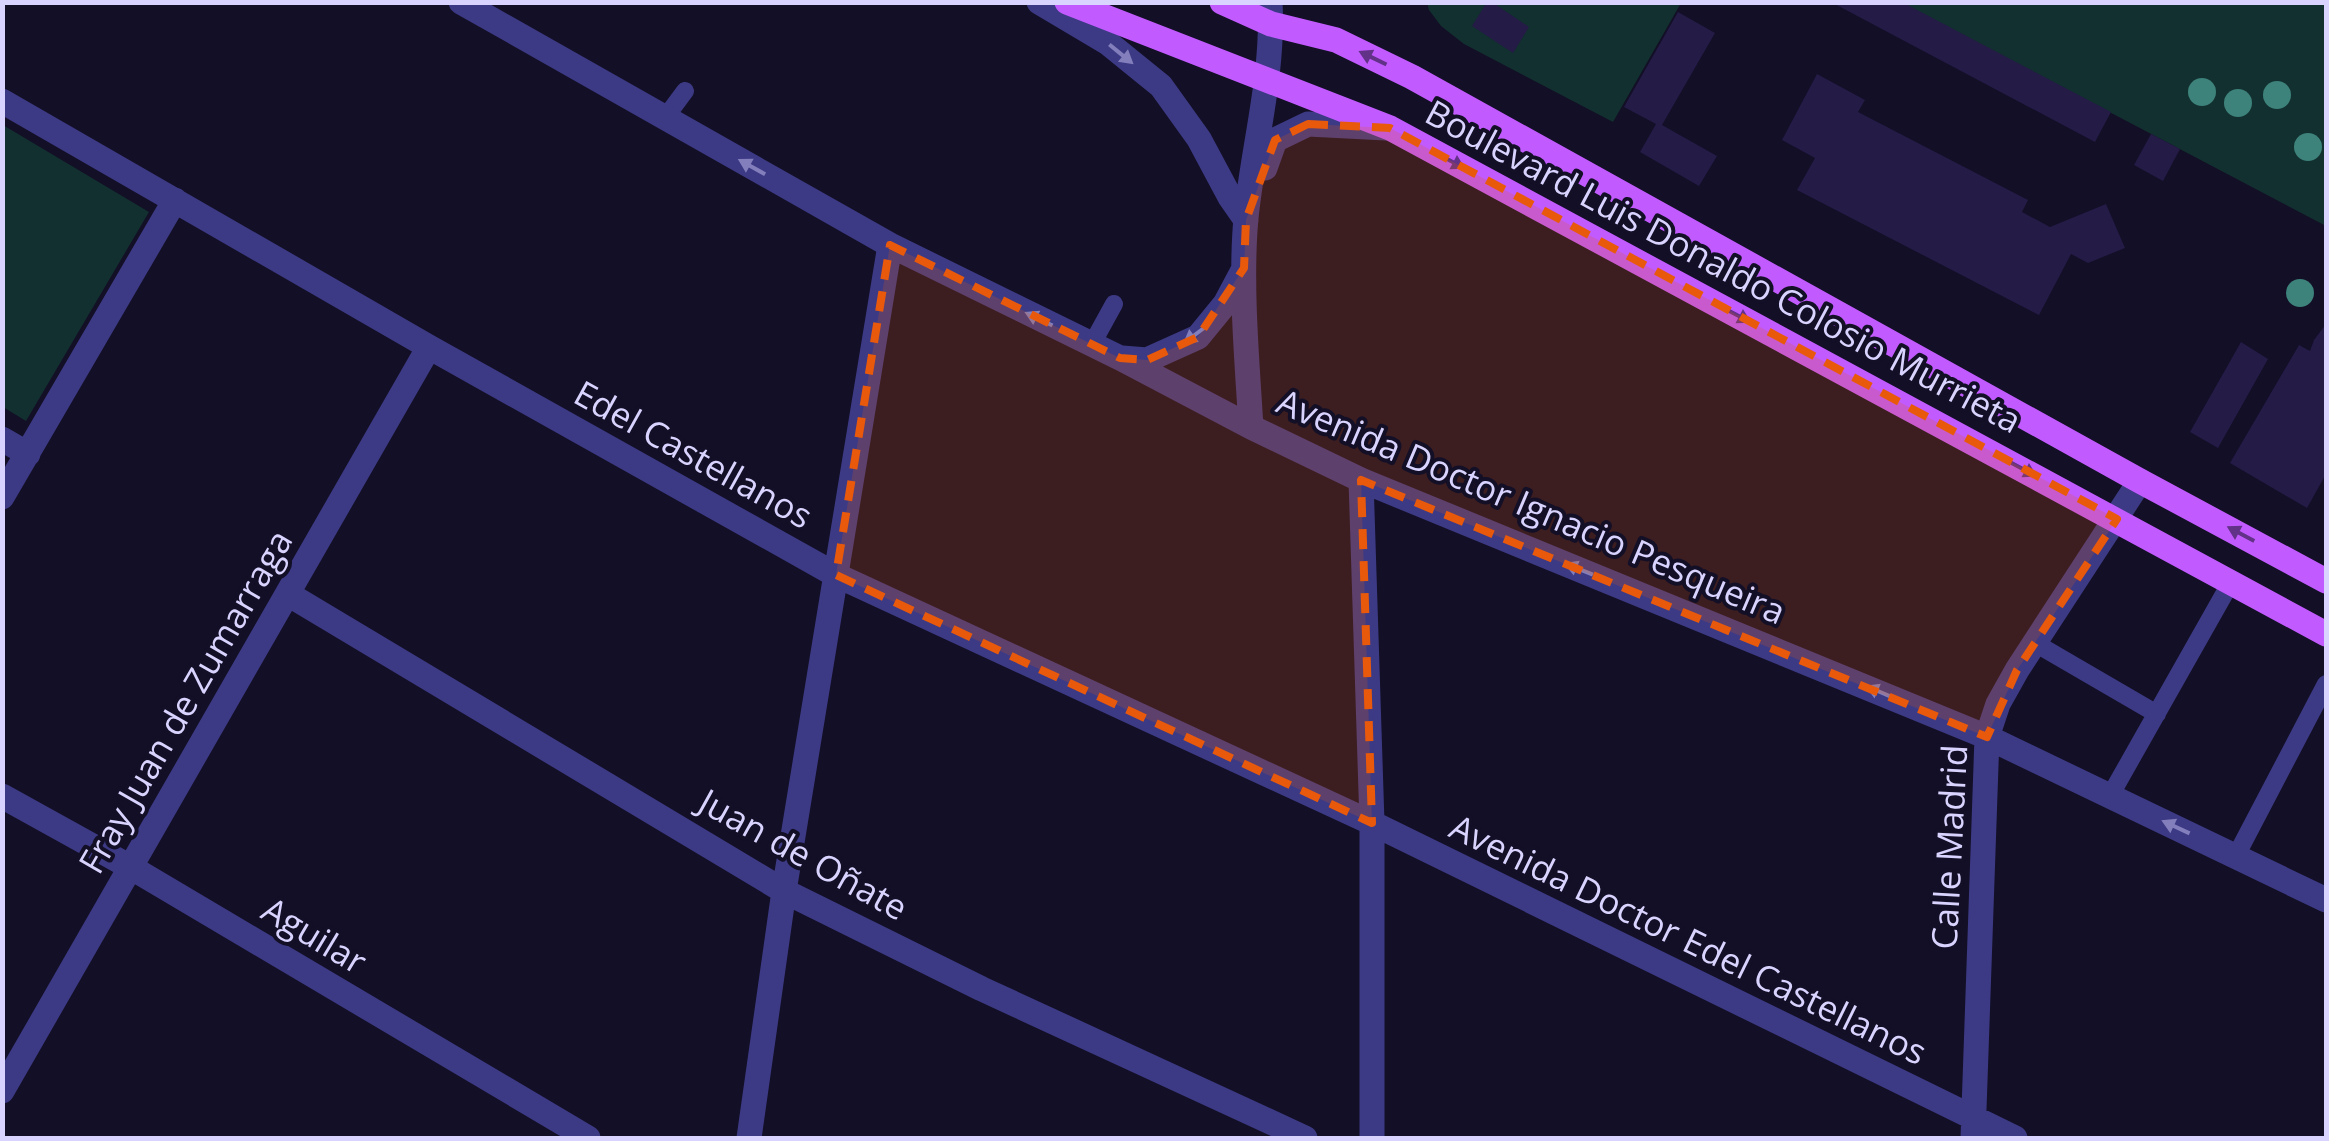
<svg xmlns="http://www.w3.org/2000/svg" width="2329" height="1141" font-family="'Open Sans',sans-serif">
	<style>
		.green { fill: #12302f }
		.building { fill: #241b47 }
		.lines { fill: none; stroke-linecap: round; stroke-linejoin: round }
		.lane { stroke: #3d3a85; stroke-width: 18 }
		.street { stroke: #3d3a85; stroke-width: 25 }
		.primary { stroke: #c25bff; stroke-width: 25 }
		.tree { fill: #3d827b }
		.oneway { fill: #837fbc }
		.oneway2 { fill: #623188 }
		.marked { fill: #e8590c; fill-opacity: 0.2; stroke: #e8590c; stroke-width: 8; stroke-dasharray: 20 12; stroke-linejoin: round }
		.labels { text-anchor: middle; stroke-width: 8; stroke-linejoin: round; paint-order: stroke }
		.street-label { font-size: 35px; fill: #d9d4ff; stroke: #130f26 }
	</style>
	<rect width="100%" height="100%" fill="#130f26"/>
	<path class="green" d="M1427 3H1681L1613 122 1464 44 1441 26 1429 10Z
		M1902 3H2326V226Z
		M3 125 149 212 26 421 3 407Z"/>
	<path class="building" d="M1487 2H1492L1529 27 1513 53 1472 26Z
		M1831 2H1902L2111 112 2095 142Z
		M1678 12 1715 33 1662 125 1717 156 1699 186 1640 152 1656 124 1624 107Z
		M1817 74 1865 100 1858 112 2028 200 2022 212 2050 227 2106 204 2125 248 2088 263 2071 254 2039 315 1797 190 1815 158 1782 140Z
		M2151 134 2180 149 2163 181 2134 165Z
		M2326 324V474L2307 508 2230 463 2299 345 2310 351 2314 340Z
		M2241 342 2268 359 2218 448 2190 432Z"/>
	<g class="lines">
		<path class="lane" d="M665 118 685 91
			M1092 344 1114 304
			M2035 643 2157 714
			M2110 796 2231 582
			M2236 856 2326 684"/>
		<path class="street" d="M461 2 890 245 1120 358 1251 427 1361 480 1987 737 2326 900
			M1039 2 1108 43 1161 86 1199 139 1230 197 1246 220
			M2 101 429 347 836 575 1372 823 2015 1138
			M1265 168 1275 140 1308 124 1386 128
			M1122 358 1147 360 1198 337 1225 304 1242 272
			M1251 427C1247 361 1240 283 1246 218 1253 147 1274 75 1270 2
			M2 439 28 454
			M1361 480 1372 823V1138
			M2 497 175 200
			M288 594 784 891 982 989 1305 1138
			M2 796 132 868 588 1138
			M2 1091 429 347
			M749 1138 784 891 890 245
			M1973 1138 1987 737 1998 704 2017 670 2140 481"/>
		<path class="primary" d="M1067 2 1390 128 2326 634
			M1222 2 1271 24 1336 40 1412 77 2140 481 2326 581"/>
	</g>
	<g class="tree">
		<circle cx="2202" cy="92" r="14"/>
		<circle cx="2277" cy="95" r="14"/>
		<circle cx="2238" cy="103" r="14"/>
		<circle cx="2308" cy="147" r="14"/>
		<circle cx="2300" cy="293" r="14"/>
	</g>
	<defs><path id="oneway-solid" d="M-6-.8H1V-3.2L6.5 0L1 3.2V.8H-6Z" transform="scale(2.5)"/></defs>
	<g class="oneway">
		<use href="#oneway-solid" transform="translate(1121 54) rotate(39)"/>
		<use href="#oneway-solid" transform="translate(752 167) rotate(-151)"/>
		<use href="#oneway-solid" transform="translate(1039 319) rotate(-154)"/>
		<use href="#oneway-solid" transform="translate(1196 334) rotate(143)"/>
		<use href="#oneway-solid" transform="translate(1579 569) rotate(-158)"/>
		<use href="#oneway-solid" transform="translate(1880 692) rotate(-157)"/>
		<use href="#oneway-solid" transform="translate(2176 827) rotate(-155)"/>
	</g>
	<g class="oneway2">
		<use href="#oneway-solid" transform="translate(1373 58) rotate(-154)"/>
		<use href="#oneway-solid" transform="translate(1451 161) rotate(28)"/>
		<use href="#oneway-solid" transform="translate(1737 315) rotate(28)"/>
		<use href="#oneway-solid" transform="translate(2023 469) rotate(28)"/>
		<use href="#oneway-solid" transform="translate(2241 534) rotate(-152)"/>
	</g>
	<path class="marked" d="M1308 124 1390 128 2117 519 2017 670 1987 737 1361 480 1372 823 836 575 890 245 1120 358 1147 360 1198 337 1244 268 1246 220 1275 140Z"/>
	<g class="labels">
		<g class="street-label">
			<text transform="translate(1723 267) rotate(28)" y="12">Boulevard Luis Donaldo Colosio Murrieta</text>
			<text transform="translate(693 455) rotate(29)" y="12">Edel Castellanos</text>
			<text transform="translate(1531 507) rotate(23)" y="12">Avenida Doctor Ignacio Pesqueira</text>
			<text transform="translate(186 702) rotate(-60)" y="12">Fray Juan de Zumarraga</text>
			<text transform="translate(1950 847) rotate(-87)" y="12">Calle Madrid</text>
			<text transform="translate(803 855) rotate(29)" y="12">Juan de Oñate</text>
			<text transform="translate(314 936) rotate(31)" y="12">Aguilar</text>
			<text transform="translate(1688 940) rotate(26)" y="12">Avenida Doctor Edel Castellanos</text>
		</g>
	</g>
	<rect width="2329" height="1141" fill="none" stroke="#d9d4ff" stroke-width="10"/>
</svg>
